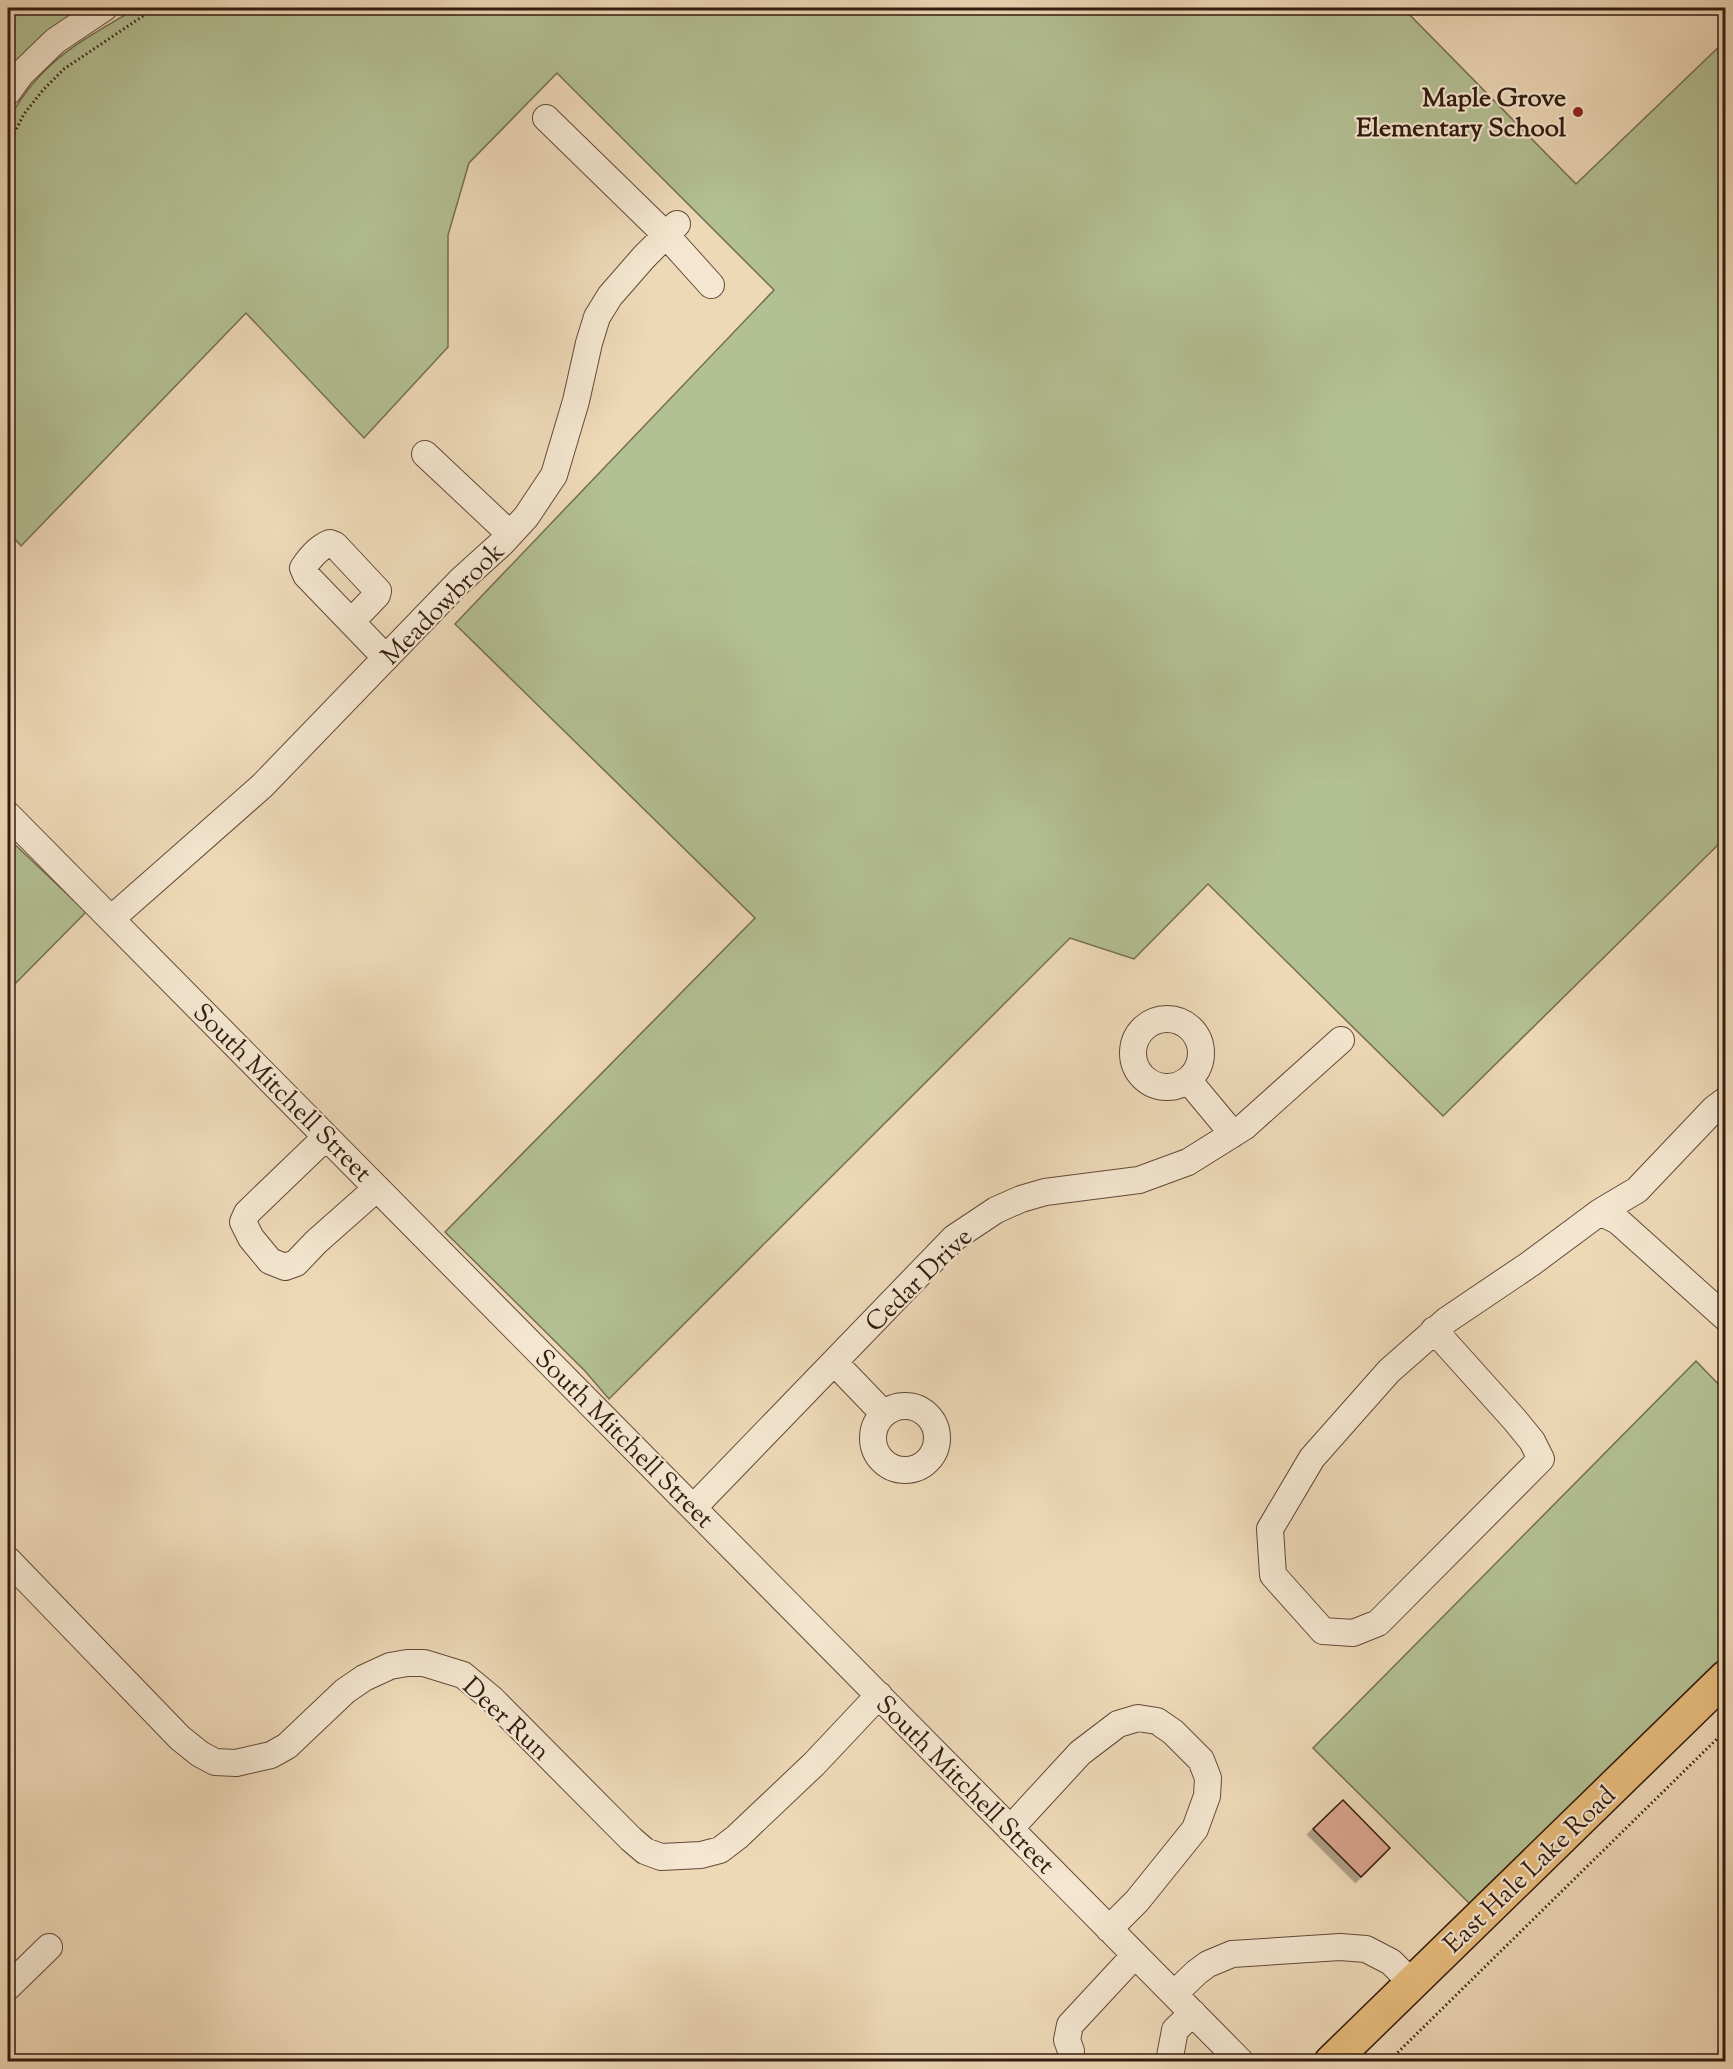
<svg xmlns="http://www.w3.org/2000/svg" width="1733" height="2069" font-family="'Sorts Mill Goudy',serif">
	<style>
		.green { fill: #b3c093; stroke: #736e52; stroke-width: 1.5 }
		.building { fill: #dba58e; stroke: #331b10; stroke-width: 1.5; filter: url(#shadow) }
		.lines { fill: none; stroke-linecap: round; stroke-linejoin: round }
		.minor-casing { stroke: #624a3a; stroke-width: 28 }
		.major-casing { stroke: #331b10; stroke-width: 36 }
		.path { stroke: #331b10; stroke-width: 3; stroke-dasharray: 1.5 3; stroke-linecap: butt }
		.minor { stroke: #f4e6d0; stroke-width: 26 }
		.major { stroke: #e7bc7c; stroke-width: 33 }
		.poi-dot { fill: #8f2418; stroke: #f4e6d0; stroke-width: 2 }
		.labels { text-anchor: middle; stroke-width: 4.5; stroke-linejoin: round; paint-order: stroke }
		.poi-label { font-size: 26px; font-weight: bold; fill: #331b10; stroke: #f4e6d0; text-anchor: end }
		.street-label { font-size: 26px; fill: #331b10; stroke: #f4e6d0 }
	</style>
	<defs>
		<filter id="shadow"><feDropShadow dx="-5.5" dy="5.5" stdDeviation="0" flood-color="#0004"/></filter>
	</defs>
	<rect width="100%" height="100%" fill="#eed9b7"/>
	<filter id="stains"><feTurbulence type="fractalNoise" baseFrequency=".00333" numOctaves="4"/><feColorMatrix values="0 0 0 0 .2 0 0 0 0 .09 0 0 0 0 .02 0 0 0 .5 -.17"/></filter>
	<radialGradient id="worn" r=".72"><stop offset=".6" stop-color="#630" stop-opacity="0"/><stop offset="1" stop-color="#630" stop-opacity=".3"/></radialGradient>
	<path class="green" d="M8 8H94L8 82Z
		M137 8H1403L1576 184 1725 41V838L1443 1116 1208 884 1134 959 1070 938 609 1399 585 1371 445 1232 755 918 455 624 774 290 557 73 469 163 448 235V347L364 438 246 313 21 546 8 531V120C19 101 34 80 51 65 73 44 110 24 137 8Z
		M8 838 86 912 8 991Z
		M1696 1361 1725 1391V1661L1474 1908 1313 1748Z"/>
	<path class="building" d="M1343 1800 1390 1848 1361 1877 1313 1829Z"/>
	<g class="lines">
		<g class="minor-casing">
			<path id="minor" d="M8 92 21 74 55 41 104 8
				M546 118 666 235 711 285
				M425 454 510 534
				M351 622 377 595 378 591 335 545 330 543C319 547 309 559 303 568L306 575 386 658
				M8 815 1241 2062
				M111 919 262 786 460 581 502 543 526 517 554 475 576 401 589 343 597 317 610 296 644 257 677 224
				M1133 1053a34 34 0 1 1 68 0a34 34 0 1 1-68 0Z
				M1188 1080 1233 1134
				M326 1137 247 1213 243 1222 251 1238 270 1261 285 1267 296 1263 316 1242 377 1188
				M1600 1212 1637 1190 1714 1109 1726 1100
				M1434 1330 1514 1419 1532 1441 1541 1459 1378 1623 1353 1633 1323 1631 1273 1575 1270 1529 1312 1458 1389 1371 1447 1320 1530 1264 1600 1212 1618 1221 1726 1318
				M834 1362 884 1414
				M873 1438a32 32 0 1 1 64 0a32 32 0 1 1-64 0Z
				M694 1507 954 1238 996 1210 1021 1199 1045 1192 1139 1180 1188 1162 1244 1127 1341 1040
				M8 1560 180 1738 200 1754 215 1762 236 1763 271 1755 287 1746 345 1691 364 1678 390 1666 407 1663H424L463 1675 492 1699 631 1839 645 1851 661 1857 701 1855 720 1850 737 1837 814 1764 879 1695
				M1010 1829 1080 1753 1118 1724 1138 1718 1157 1721 1173 1732 1201 1760 1208 1778 1207 1796 1195 1829 1137 1901 1109 1929
				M8 1987 49 1947
				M1174 1994 1197 1972 1208 1964 1232 1954 1340 1947 1366 1949 1391 1962 1412 1983
				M1071 2051 1067 2040 1070 2025 1135 1955
				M1169 2062 1175 2030 1193 2013"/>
		</g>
		<g class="major-casing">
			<path id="major" d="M1331 2062 1726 1677"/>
		</g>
		<path class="path" d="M8 145 24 114 43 90 64 69 155 8
			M1388 2062 1726 1730"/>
		<use href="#minor" class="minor"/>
		<use href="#major" class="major"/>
	</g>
	<circle class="poi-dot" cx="1578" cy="112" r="6"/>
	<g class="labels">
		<g class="poi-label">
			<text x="1566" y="106">Maple Grove<tspan x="1566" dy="30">Elementary School</tspan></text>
		</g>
		<g class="street-label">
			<text transform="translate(442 603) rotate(-45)" y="9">Meadowbrook</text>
			<text transform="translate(283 1092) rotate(45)" y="9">South Mitchell Street</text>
			<text transform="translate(918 1279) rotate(-44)" y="9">Cedar Drive</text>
			<text transform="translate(625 1438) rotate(45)" y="9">South Mitchell Street</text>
			<text transform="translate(507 1718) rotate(43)" y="9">Deer Run</text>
			<text transform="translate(966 1784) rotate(45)" y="9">South Mitchell Street</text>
			<text transform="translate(1529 1869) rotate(-44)" y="9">East Hale Lake Road</text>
		</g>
	</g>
	<rect width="1733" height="2069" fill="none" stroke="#eed9b7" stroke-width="30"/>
	<rect x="9" y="9" width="1715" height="2051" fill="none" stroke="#331b10" stroke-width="3"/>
	<rect x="15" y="15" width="1703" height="2039" fill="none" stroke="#331b10" stroke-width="1.5"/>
	<rect width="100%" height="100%" filter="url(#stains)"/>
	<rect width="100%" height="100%" fill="url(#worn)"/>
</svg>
